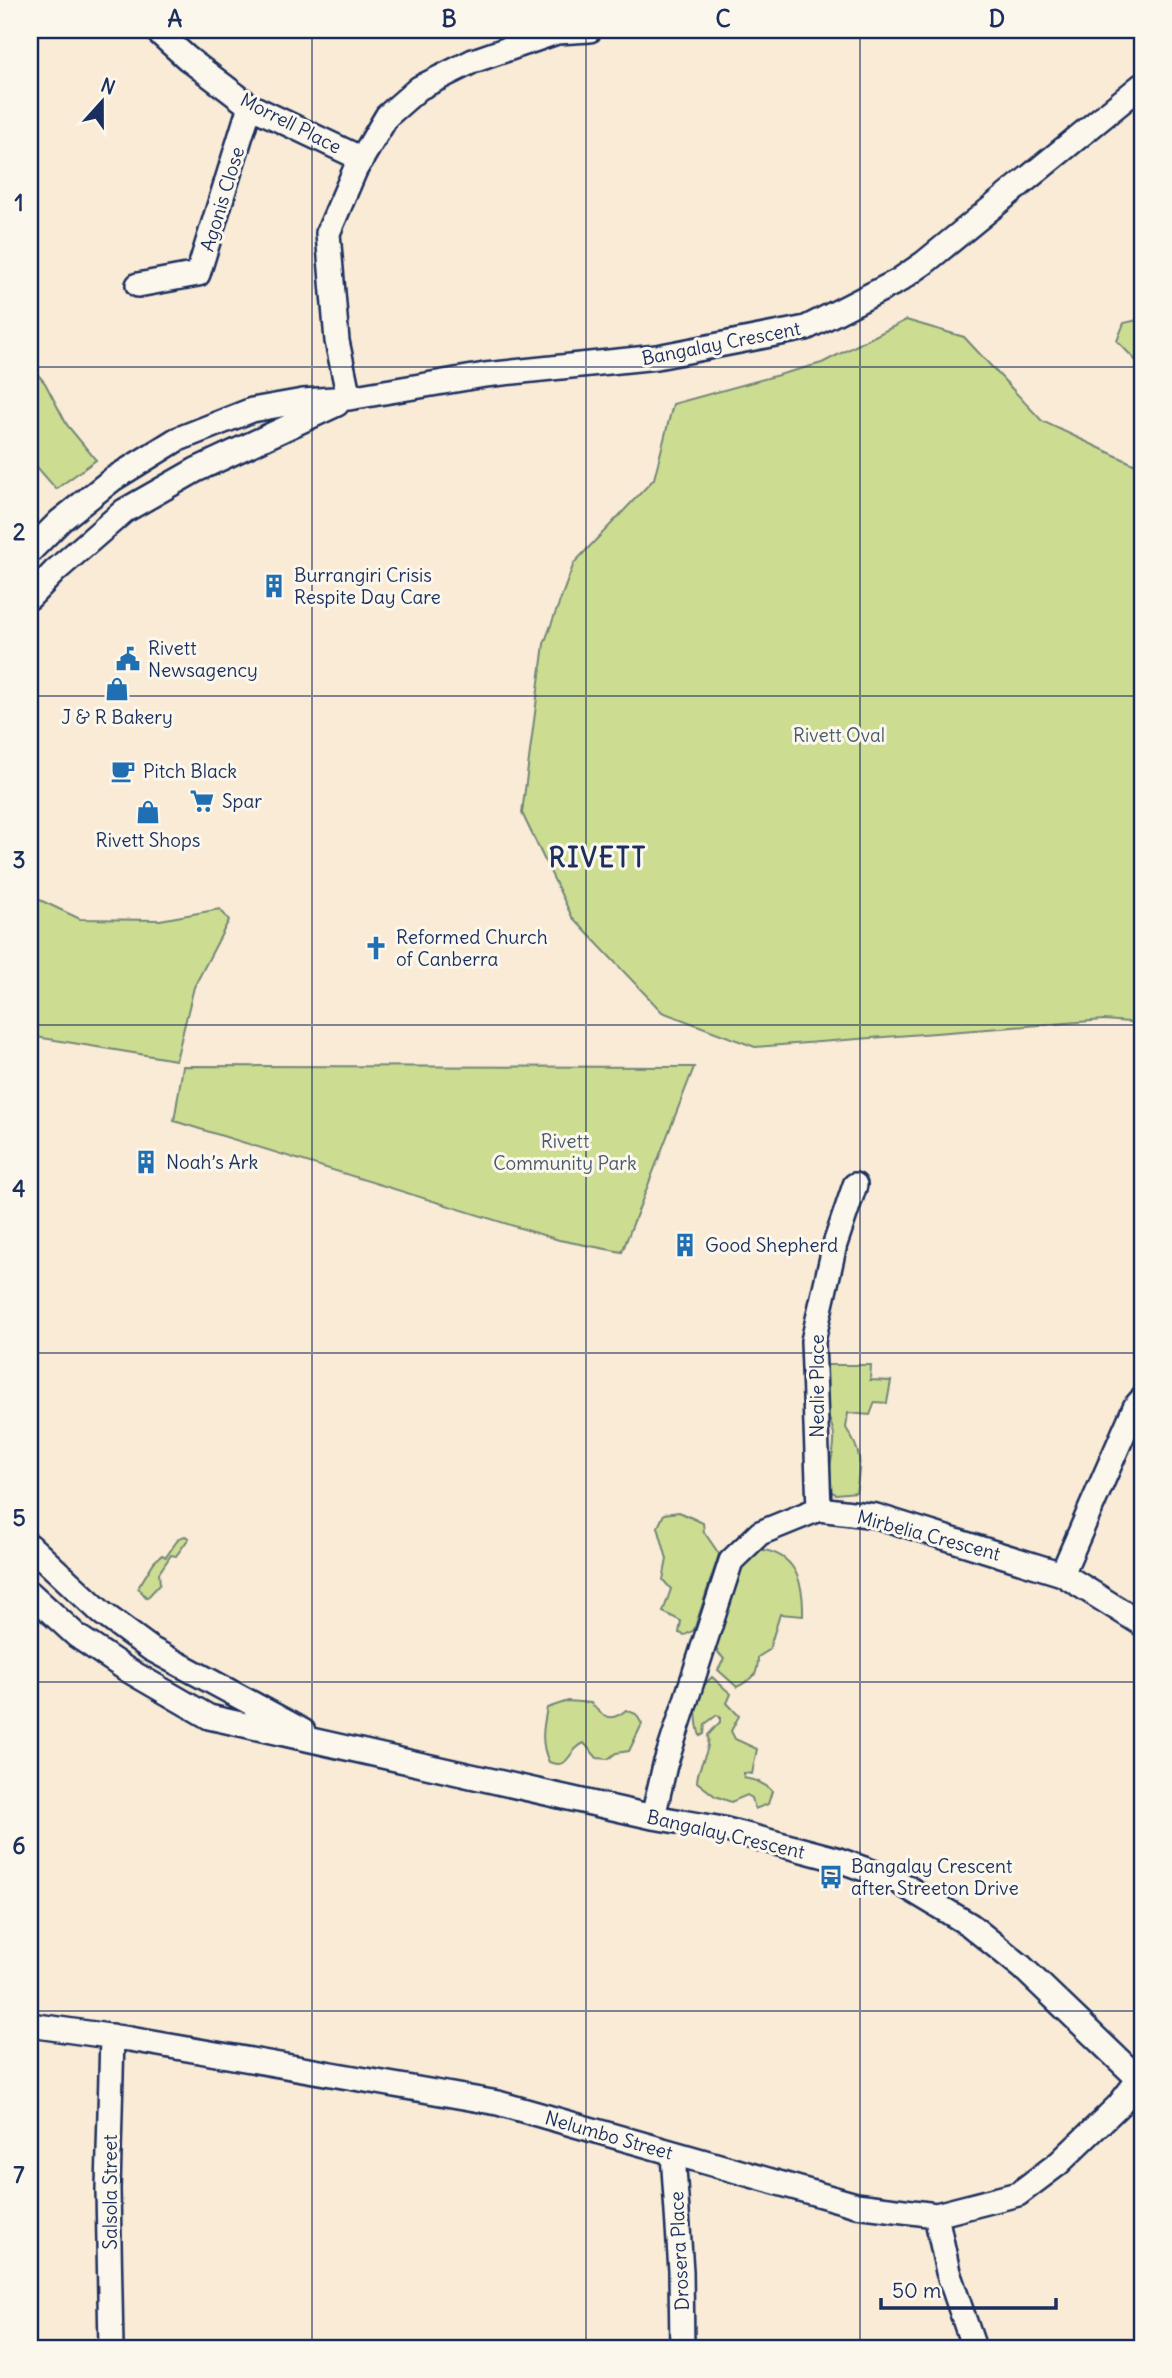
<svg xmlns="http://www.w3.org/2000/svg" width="1172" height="2378" font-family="Delius,sans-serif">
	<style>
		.green { fill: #ccdd92; stroke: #748678; stroke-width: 2 }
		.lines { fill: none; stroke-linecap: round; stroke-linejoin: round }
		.minor-casing { stroke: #1b2f5e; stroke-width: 28 }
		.minor { stroke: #fbf7ec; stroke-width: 23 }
		.grid { fill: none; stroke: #1b2f5e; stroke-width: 2; stroke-opacity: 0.55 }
		.labels { text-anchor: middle; stroke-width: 6; stroke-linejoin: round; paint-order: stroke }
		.street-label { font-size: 19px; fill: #1b2f5e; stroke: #fbf7ec }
		.poi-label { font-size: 19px; fill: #1b2f5e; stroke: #fbf7ec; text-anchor: start }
		.park-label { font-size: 19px; fill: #475a6b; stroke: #fbf7ec }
		.district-label { font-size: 26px; font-weight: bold; letter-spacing: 2px; fill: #1b2f5e; stroke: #fbf7ec }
		.neatline { fill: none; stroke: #1b2f5e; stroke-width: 2.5 }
		.grid-label { font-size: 23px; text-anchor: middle; font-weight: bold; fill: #1b2f5e }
	</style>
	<rect width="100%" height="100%" fill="#f9ebd6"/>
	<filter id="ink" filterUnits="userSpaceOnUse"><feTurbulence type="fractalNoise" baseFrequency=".0143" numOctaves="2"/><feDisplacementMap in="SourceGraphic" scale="14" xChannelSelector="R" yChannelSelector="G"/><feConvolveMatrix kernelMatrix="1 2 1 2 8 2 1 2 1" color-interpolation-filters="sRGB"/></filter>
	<g filter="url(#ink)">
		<path class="green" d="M1142 319V367L1117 341 1124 323Z
			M906 320 964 337 1042 421 1142 468V1023L1104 1020 755 1047 662 1012 572 917 522 813 544 644 574 563 654 479 673 404 822 363Z
			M30 365 45 383 67 425 96 460 56 489 30 459Z
			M30 898 40 900 80 919 160 920 220 909 229 920 194 987 176 1060 30 1036Z
			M183 1066 694 1067 622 1252 559 1240 174 1121Z
			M824 1365H871L870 1380 891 1381 887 1403 875 1402 870 1415 848 1413 846 1428C863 1454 861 1463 856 1492L836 1494 827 1490C826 1471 836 1454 834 1435 832 1421 824 1410 821 1398 818 1389 823 1374 824 1365Z
			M679 1512 703 1523 704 1532 719 1554 694 1630 685 1635 679 1633 681 1621 663 1612 671 1589 663 1580 667 1559 658 1527 664 1514Z
			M185 1536 189 1538 176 1556 171 1555 159 1573 160 1584 147 1598 138 1588 154 1562 162 1555 166 1557 179 1538Z
			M748 1549C793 1548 804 1577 803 1616L780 1614 769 1650 758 1657C758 1676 754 1678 737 1687L718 1670 724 1659C703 1638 713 1622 731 1603L729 1595Z
			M712 1677 731 1694 727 1703 739 1716 731 1731 735 1739 757 1749 752 1774 744 1773V1778L757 1781 768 1787 772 1791 768 1804 755 1809 752 1798 747 1795 731 1802 715 1796 697 1782C697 1765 711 1753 708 1735L720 1722V1717L717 1715 705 1724 704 1734 700 1736C696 1724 694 1702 700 1690 703 1685 708 1681 712 1677Z
			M568 1701 591 1703C602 1717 611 1723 626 1710L636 1714 642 1724 629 1751 616 1753 608 1759 597 1758 584 1743C566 1751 571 1770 549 1762 540 1743 543 1728 547 1708Z"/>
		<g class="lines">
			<g class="minor-casing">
				<path id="minor" d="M156 30 187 58 250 106 362 159
					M138 285 198 274 250 106
					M349 398 337 341 328 233 355 170 387 116 419 88 473 61 557 32 590 30
					M30 551 60 521 113 479 176 440 252 410 303 401 349 398 485 375 657 357 806 328 898 281 924 263 1142 85
					M30 597 55 571 124 511 196 470 337 404
					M819 1509 813 1341 835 1244 855 1185
					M30 1546 102 1613 151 1649 303 1731
					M1062 1574 1135 1407 1142 1399
					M30 1593 77 1636 126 1669 209 1717 653 1817 723 1829 836 1859 895 1880 970 1925 1022 1967 1142 2082
					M653 1817 665 1765 731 1561 760 1533 819 1509 876 1516 1062 1574 1142 1624
					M30 2025 130 2039 498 2103 856 2205 936 2215 1018 2194 1059 2163 1119 2105 1139 2079
					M673 2154 681 2271 682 2348
					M936 2215 948 2272 974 2348
					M111 2348 108 2189 112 2036"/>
			</g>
			<use href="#minor" class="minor"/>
		</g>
	</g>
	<path class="grid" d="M312 30V2348M586 30V2348M860 30V2348M30 367H1142M30 696H1142M30 1025H1142M30 1353H1142M30 1682H1142M30 2011H1142"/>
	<defs>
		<g id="building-bare" transform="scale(1.89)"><path d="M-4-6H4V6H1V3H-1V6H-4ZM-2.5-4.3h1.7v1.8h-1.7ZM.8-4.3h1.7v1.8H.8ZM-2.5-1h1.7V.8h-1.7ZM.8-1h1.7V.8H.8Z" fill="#1f6fb2" stroke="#fbf7ec" stroke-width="2.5" paint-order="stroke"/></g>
		<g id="civic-bare" transform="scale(1.89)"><path d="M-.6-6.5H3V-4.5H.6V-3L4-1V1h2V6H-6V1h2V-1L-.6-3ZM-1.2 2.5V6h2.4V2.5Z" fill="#1f6fb2" stroke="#fbf7ec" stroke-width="2.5" paint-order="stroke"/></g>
		<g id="shop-bare" transform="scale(1.89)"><path d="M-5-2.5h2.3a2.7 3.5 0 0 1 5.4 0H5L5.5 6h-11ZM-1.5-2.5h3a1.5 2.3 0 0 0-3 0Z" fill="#1f6fb2" stroke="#fbf7ec" stroke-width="2.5" paint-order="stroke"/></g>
		<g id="cafe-bare" transform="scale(1.89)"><path d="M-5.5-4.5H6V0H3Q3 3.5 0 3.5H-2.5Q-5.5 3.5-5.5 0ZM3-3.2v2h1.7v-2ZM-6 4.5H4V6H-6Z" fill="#1f6fb2" stroke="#fbf7ec" stroke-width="2.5" paint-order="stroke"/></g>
		<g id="supermarket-bare" transform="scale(1.89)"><path d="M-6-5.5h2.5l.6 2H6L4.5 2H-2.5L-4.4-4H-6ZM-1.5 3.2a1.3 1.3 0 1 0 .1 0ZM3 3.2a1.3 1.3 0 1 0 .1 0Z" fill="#1f6fb2" stroke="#fbf7ec" stroke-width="2.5" paint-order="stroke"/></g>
		<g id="church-bare" transform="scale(1.89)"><path d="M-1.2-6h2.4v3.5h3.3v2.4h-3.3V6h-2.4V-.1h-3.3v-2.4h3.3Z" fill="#1f6fb2" stroke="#fbf7ec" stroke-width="2.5" paint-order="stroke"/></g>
		<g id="bus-bare" transform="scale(1.89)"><path d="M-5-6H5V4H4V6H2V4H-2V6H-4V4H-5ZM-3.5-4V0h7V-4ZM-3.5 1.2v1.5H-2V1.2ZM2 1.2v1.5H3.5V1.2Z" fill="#1f6fb2" stroke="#fbf7ec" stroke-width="2.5" paint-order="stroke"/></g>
	</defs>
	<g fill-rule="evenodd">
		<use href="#building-bare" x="274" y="586"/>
		<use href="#civic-bare" x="128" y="659"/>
		<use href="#shop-bare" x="117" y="689"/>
		<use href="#cafe-bare" x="123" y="771"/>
		<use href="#supermarket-bare" x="202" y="801"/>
		<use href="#shop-bare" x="148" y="812"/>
		<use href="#church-bare" x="376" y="948"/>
		<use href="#building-bare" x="146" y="1162"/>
		<use href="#building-bare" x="685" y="1245"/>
		<use href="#bus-bare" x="831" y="1877"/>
	</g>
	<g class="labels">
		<g class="street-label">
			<text transform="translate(291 123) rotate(27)" y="7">Morrell Place</text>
			<text transform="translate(222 199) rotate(-73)" y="7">Agonis Close</text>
			<text transform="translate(721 343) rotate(-11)" y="7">Bangalay Crescent</text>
			<text transform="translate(817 1386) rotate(-90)" y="7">Nealie Place</text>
			<text transform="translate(929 1535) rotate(15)" y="7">Mirbelia Crescent</text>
			<text transform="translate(726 1834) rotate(13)" y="7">Bangalay Crescent</text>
			<text transform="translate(609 2135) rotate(16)" y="7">Nelumbo Street</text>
			<text transform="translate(110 2192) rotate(-90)" y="7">Salsola Street</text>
			<text transform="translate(679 2251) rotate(-93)" y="7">Drosera Place</text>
		</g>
		<g class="poi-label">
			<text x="294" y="582">Burrangiri Crisis<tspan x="294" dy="22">Respite Day Care</tspan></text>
			<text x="148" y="655">Rivett<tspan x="148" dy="22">Newsagency</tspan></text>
			<text x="117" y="724" text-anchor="middle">J &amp; R Bakery</text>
			<text x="143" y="778">Pitch Black</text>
			<text x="222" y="808">Spar</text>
			<text x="148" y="847" text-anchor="middle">Rivett Shops</text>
			<text x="396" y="944">Reformed Church<tspan x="396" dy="22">of Canberra</tspan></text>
			<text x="166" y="1169">Noah’s Ark</text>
			<text x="705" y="1252">Good Shepherd</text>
			<text x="851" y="1873">Bangalay Crescent<tspan x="851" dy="22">after Streeton Drive</tspan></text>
		</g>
		<g class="park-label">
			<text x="839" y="742">Rivett Oval</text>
			<text x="565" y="1148">Rivett<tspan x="565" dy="22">Community Park</tspan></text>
		</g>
		<g class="district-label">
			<text x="598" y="867">RIVETT</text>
		</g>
	</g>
	<rect width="1172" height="2378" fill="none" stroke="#fbf7ec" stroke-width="77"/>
	<g transform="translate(102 102) rotate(21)" stroke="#fbf7ec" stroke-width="5" paint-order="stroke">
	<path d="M0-5L12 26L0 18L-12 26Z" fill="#1b2f5e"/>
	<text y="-10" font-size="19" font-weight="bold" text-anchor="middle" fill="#1b2f5e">N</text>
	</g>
	<path d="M881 2298v10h175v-10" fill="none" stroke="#1b2f5e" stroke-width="3.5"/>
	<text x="892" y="2298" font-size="21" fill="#1b2f5e" stroke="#fbf7ec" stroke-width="5" paint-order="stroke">50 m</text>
	<rect x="38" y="38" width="1096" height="2302" class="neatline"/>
	<g class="grid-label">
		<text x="175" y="27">A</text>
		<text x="449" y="27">B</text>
		<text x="723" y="27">C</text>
		<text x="997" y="27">D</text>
		<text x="19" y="211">1</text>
		<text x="19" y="540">2</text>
		<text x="19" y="868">3</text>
		<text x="19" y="1197">4</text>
		<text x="19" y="1526">5</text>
		<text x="19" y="1854">6</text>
		<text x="19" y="2183">7</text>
	</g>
</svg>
